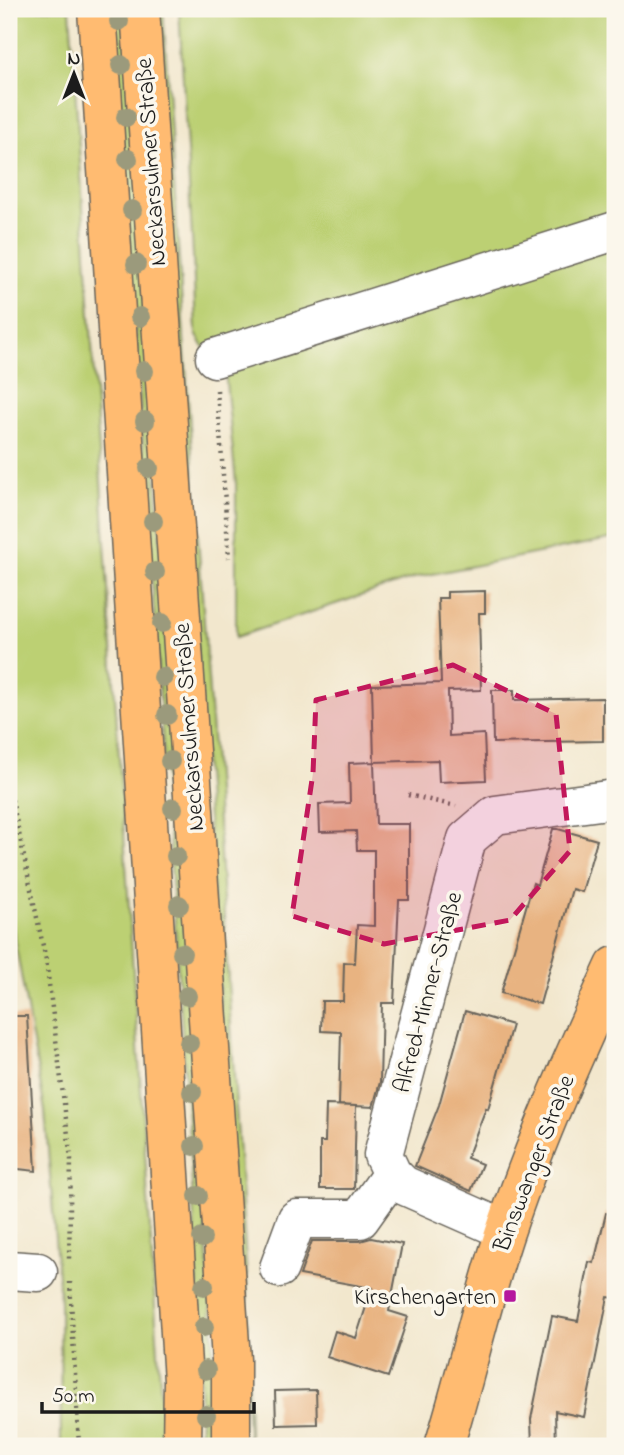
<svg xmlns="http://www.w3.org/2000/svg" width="624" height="1455" font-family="'Indie Flower',sans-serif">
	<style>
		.green { fill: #bcd073; stroke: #6c7648; stroke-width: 2 }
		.building { fill: #e8b381 }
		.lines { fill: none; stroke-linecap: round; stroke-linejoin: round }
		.minor-casing { stroke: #67635a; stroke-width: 41 }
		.major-casing { stroke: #67635a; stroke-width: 41 }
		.path { stroke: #67635a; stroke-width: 4.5; stroke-dasharray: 2 5; stroke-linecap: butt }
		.minor { stroke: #fff; stroke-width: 38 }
		.major { stroke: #ffbb71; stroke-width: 38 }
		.tree { fill: #9b9a7c }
		.marked { fill: #c2185b; fill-opacity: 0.2; stroke: #c2185b; stroke-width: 5; stroke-dasharray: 14 9; stroke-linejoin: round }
		.poi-dot { fill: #b5179e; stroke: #fbf7ec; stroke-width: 2.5 }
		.labels { text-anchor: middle; stroke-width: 7; stroke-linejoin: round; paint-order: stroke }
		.street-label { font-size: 24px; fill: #1c1c1c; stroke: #fbf7ec }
		.poi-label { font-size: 24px; fill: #1c1c1c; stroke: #fbf7ec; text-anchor: end }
	</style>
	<rect width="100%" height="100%" fill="#fbf7ec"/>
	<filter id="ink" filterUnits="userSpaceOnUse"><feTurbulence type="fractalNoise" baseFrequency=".0143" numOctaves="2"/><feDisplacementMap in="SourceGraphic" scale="14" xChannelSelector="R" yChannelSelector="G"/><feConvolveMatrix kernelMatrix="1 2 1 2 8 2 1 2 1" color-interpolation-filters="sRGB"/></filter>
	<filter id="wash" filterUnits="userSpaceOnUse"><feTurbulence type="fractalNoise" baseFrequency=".00686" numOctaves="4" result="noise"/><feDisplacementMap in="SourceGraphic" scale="28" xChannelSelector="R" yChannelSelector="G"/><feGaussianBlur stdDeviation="1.57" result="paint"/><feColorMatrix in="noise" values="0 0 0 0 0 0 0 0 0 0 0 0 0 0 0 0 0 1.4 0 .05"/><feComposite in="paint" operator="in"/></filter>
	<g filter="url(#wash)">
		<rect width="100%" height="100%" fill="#f2e7cd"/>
		<path class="green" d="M9 9H70L163 1428V1446H61L60 1302 45 1111 9 907Z
			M114 9H125L213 1338V1446H201L199 1308 190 1149Z
			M155 9H163L186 369 216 790 247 1280 249 1446Z
			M179 9H615V538L417 577 236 637V484L223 351 205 349 196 334 193 255Z"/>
		<g id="blocks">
			<path class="building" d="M485 591V613H479L481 690 448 691 449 736 484 734 486 780 439 782 438 760 374 762 372 685 441 683 438 598H447V592Z
				M492 690H514V700L603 698V741L493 743Z
				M374 762 376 824H409V900H399L394 1003H382L380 1082 373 1107 339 1105 341 1032 321 1031 322 1001H343L344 962 355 963 357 925 374 926V850H357L356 831 320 832 319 804 350 803 349 763Z
				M553 829H558L597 840 582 892 572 889 540 1004 501 993 533 883 537 885Z
				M465 1011 512 1025 488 1109 486 1108 467 1158 482 1164 471 1191 415 1166 439 1105Z
				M9 1016H27L36 1171 9 1168Z
				M326 1105 356 1106 354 1189H320V1142H325Z
				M606 1213 615 1214V1298L608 1297 584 1417 555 1411 556 1446H532L531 1419 552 1316 578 1321 589 1262 594 1263Z
				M371 1238 402 1244 389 1311 408 1317 388 1377 327 1357 335 1331 356 1338 372 1288 300 1275 312 1241H360Z
				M316 1390 317 1424 276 1425 275 1391Z"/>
		</g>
	</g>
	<g filter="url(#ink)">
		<use href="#blocks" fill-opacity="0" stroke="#67635a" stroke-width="2"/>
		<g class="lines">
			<g class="minor-casing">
				<path id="minor" d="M215 358 615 231
					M505 1230 403 1185 392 1174 383 1155 467 839 495 815 615 799
					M279 1268 297 1219H360L392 1174
					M9 1270 38 1272"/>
			</g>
			<g class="major-casing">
				<path id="major" d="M97 9 183 1381 182 1446
					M140 9 231 1360V1446
					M444 1446C467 1373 482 1298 507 1226 537 1137 576 1051 615 966"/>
			</g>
			<path class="path" d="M217 390 229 558
				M9 786 46 960 71 1159 69 1259
				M408 795 456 806
				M70 1282 79 1446"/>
			<use href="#minor" class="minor"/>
			<use href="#major" class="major"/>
		</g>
		<g class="tree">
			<circle cx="119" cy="21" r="10"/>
			<circle cx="121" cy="65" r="10"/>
			<circle cx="126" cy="117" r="10"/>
			<circle cx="128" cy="159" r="10"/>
			<circle cx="132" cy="210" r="10"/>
			<circle cx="136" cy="264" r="10"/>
			<circle cx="140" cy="317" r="10"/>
			<circle cx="144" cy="371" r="10"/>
			<circle cx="145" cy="421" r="10"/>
			<circle cx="149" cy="468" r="10"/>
			<circle cx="153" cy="521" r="10"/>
			<circle cx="155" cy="572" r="10"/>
			<circle cx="162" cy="623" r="10"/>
			<circle cx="163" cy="677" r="10"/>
			<circle cx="167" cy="715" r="10"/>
			<circle cx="170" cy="761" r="10"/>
			<circle cx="173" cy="808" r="10"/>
			<circle cx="176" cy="856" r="10"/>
			<circle cx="179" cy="905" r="10"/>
			<circle cx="182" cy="953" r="10"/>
			<circle cx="187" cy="996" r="10"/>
			<circle cx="189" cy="1043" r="10"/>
			<circle cx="192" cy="1092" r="10"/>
			<circle cx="194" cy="1146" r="10"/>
			<circle cx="198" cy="1196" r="10"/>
			<circle cx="202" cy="1238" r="10"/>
			<circle cx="204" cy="1286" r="10"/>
			<circle cx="204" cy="1327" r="10"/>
			<circle cx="206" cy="1370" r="10"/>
			<circle cx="206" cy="1415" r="10"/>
		</g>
	</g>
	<path class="marked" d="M453 665 556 714 570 851 510 920 384 944 292 916 313 773 316 700Z"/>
	<rect class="poi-dot" x="503" y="1289" width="14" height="14" rx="3.5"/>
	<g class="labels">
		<g class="street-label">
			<text transform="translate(150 162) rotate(-94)" y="8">Neckarsulmer Straße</text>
			<text transform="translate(188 727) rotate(-94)" y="8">Neckarsulmer Straße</text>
			<text transform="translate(427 992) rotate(-75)" y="8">Alfred-Minner-Straße</text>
			<text transform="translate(533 1163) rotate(-69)" y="8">Binswanger Straße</text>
		</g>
		<g class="poi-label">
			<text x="496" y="1304">Kirschengarten</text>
		</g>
	</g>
	<rect width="624" height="1455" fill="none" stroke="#fbf7ec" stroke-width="35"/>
	<g transform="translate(74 74)" stroke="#fbf7ec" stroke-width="5" paint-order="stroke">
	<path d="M0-5L12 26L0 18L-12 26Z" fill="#1c1c1c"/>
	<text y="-10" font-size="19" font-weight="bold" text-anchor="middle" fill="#1c1c1c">N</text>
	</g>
	<path d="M42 1402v10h212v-10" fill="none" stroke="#1c1c1c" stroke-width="3.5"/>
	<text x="52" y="1402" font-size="21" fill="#1c1c1c" stroke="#fbf7ec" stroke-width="5" paint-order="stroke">50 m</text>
</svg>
